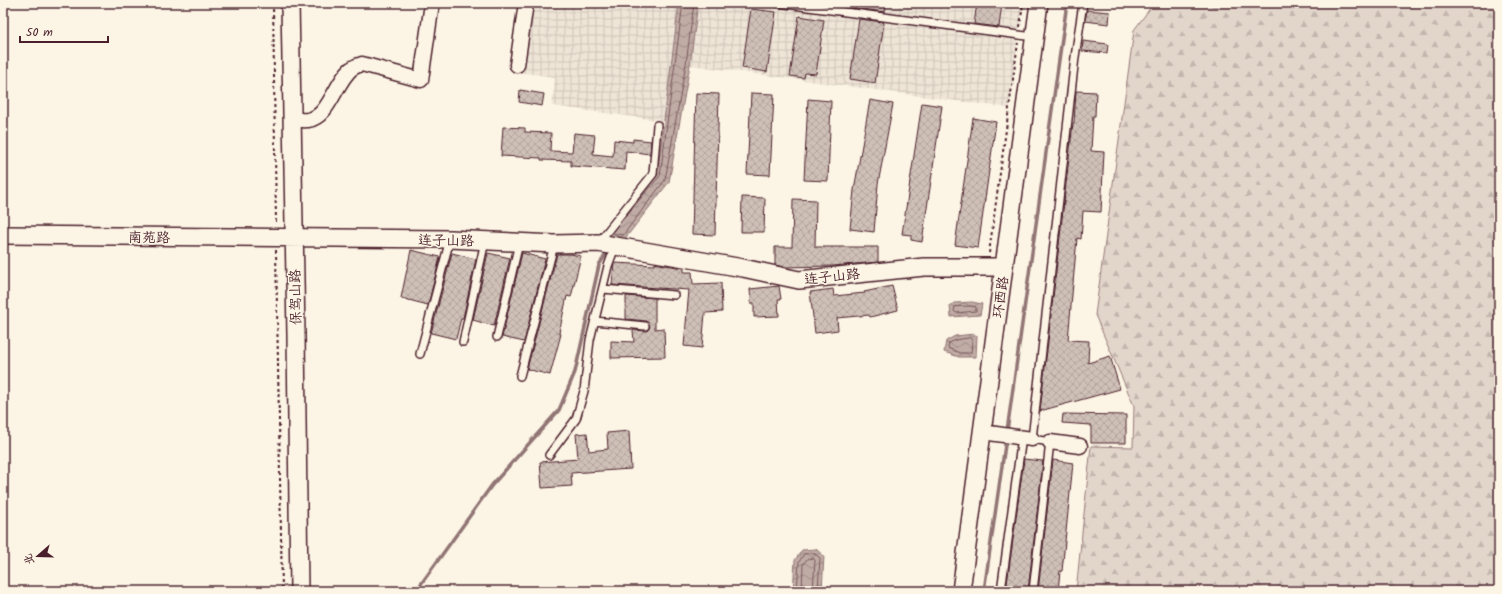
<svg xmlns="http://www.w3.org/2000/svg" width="1502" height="594" font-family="Kalam,'LXGW WenKai TC',sans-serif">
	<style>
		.industrial { fill: url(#industrial-grid) }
		.forest { fill: url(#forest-firs); stroke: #967a7a }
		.water { fill: url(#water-waves); stroke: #917474 }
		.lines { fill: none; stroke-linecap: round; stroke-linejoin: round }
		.shore { stroke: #79575c; stroke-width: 1 }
		.stream { stroke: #917474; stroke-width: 3.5 }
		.building { fill: url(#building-cross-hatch); stroke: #4a1f2b }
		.service-casing { stroke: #4a1f2b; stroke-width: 10 }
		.minor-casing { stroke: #4a1f2b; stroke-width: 17 }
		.tertiary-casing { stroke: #4a1f2b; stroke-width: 20 }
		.path { stroke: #4a1f2b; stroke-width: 2; stroke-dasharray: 3 3; stroke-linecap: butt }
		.service { stroke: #fcf5e5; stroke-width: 7 }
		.minor { stroke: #fcf5e5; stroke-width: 14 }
		.tertiary { stroke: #fcf5e5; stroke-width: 17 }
		.labels { text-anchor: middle; stroke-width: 3; stroke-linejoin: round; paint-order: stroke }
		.street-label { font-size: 14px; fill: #4a1f2b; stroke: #fcf5e5 }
	</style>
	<defs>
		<pattern id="industrial-grid" width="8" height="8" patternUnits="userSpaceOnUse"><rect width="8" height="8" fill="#eee5d7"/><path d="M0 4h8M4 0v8" fill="none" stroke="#cec4b9"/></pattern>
		<pattern id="forest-firs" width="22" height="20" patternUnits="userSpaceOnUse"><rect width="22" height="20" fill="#e2d5ca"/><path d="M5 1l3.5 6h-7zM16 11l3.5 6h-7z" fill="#c3b6ae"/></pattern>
		<pattern id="water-waves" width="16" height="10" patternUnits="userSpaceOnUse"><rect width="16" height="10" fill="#c0aca5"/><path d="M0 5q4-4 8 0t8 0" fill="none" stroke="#9e8b87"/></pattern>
		<pattern id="building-cross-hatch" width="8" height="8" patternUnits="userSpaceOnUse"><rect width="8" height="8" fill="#cfc0b7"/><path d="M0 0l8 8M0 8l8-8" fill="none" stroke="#b3a59e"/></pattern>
	</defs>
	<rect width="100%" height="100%" fill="#fcf5e5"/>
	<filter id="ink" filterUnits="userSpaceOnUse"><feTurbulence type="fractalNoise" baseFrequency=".025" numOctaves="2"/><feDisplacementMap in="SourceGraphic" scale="8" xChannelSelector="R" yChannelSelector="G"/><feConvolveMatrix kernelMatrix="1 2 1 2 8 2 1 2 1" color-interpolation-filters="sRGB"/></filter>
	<g filter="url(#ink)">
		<path class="industrial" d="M533 3H679L664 121 552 106 555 77 523 73Z
			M698 3H1023L1009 108 690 65Z"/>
		<path class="forest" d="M1154 3H1499V591H1076L1091 446 1133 447 1134 406 1095 315 1134 30Z"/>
		<path class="water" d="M679 3H698L690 65 669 182 624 240 602 237 657 175Z
			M972 302 982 304 980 315 951 317 950 306 954 303Z
			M974 334 977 336 976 357H959L944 352 946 341 955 336Z
			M816 549 824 556 822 591H793L795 560 802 550Z"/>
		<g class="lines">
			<path class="shore" d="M623 219 660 176 683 3
				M612 233 623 235 665 180 686 64 694 3
				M972 306 976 307V311L956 313 954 311 955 307Z
				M970 338 972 340 971 353H960L948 348 949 343 956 340Z
				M797 591 799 562 804 554 814 553 820 558 818 591
				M802 591 803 564 807 559 813 558 815 560 813 591"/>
			<path class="stream" d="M1007 431 1067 3
				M416 591 492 485 559 410 575 372 599 265 609 249
				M984 591 1006 438"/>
		</g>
		<path class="building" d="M861 3H886L885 12 861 9Z
			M977 3H1002L999 27 974 24Z
			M751 9 776 12 767 72 742 68Z
			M1087 10 1110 12 1109 24 1085 21Z
			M799 16 824 20 816 74 805 73 804 78 790 76Z
			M859 19 883 22 884 23 875 83 850 79Z
			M1083 41 1108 44 1107 53 1082 51Z
			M520 90 544 94 542 106 519 102Z
			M1076 91 1096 92 1095 116H1093L1091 151 1104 152 1101 212 1083 211 1081 239 1077 238 1068 340 1089 341 1088 363 1110 356 1120 389 1040 411 1073 123H1074Z
			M696 93 719 94 715 235 692 234Z
			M751 93 774 94 770 175 747 174Z
			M808 99 831 101 828 181 804 180Z
			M870 100 893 104 878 184 874 232 850 229 854 190Z
			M922 103 942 106 922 242 911 240V235L902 234Z
			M973 118 996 122 978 248 955 245Z
			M503 127 525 128V132L551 133 550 151 572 152 574 133 595 135 593 154 613 156 614 140 633 142V139L651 141 650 154 626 151 625 170 571 166V161L541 160V158L501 156Z
			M742 197 765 198 764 232H741Z
			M793 199 816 200 815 247H878V262L833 266 785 267 775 265V247H792Z
			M411 250 440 257 428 305 401 298Z
			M452 253 476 259 463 318H461L456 339 431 333Z
			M488 253 510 258 494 326 473 320Z
			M522 253 545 259 524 342 502 337Z
			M557 254H570L581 256 571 297 567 296 559 333 561 334 550 375 527 369Z
			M614 263 655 265V263L659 264 684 268V272H692L693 284 721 283 722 312 705 313 702 348 684 346 689 290 612 285Z
			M779 286 781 299H778L779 316 754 317V303H751L750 289Z
			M892 286 898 310 870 317 869 315 837 318 838 330 815 333 810 292 833 289 834 296 865 293 864 292Z
			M626 296 655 298V329L664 328 665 357 611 358V341L634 342 633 330 647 331 650 327 649 324 646 321 626 319Z
			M1063 414 1126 415V443H1091V425L1062 423Z
			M629 431 631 469 571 473 572 486 542 488 540 462 578 459 576 434 587 433 589 451 608 449 607 433Z
			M1024 459 1043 461 1028 591H1006Z
			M1053 460 1073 463 1062 571H1060L1058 591H1038Z"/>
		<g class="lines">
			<g class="service-casing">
				<path id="service" d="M778 3 1034 37
					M598 243 653 174 657 125
					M603 289 674 295
					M595 321 645 326
					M497 337 519 243
					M463 342 485 241
					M420 354 450 239
					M520 376 554 245
					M549 455 576 419 584 391 590 340 608 266 615 247
					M1001 591 1022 437
					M1033 591 1050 442 1032 439 1075 57 1083 3"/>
			</g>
			<g class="minor-casing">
				<path id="minor" d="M517 65 526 3
					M292 119C297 119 303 121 308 120 329 117 335 83 351 69 354 67 358 65 362 64L421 80 432 3
					M982 432 1032 439
					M1050 442 1080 446"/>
			</g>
			<g class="tertiary-casing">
				<path id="tertiary" d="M290 3 296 334 299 591
					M3 235 450 239 554 244 598 243 743 268 799 280 924 267H1004
					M961 591 1039 3"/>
			</g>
			<path class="path" d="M273 3 276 224
				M1020 27 1023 3
				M276 250 282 591
				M989 253 1018 43"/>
			<use href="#service" class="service"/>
			<use href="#minor" class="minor"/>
			<use href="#tertiary" class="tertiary"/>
		</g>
	</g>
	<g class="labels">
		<g class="street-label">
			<text transform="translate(149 237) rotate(1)" y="5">南苑路</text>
			<text transform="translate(446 240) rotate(1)" y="5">连子山路</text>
			<text transform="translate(832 276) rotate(-6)" y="5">连子山路</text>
			<text transform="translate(295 297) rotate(-91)" y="5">保驾山路</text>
			<text transform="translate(1000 297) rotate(-82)" y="5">环西路</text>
		</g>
	</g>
	<rect width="1502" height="594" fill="none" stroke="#fcf5e5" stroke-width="16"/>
	<rect x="8" y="8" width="1486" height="578" fill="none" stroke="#4a1f2b" stroke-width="1.5" filter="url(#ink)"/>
	<g transform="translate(38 556) rotate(250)" stroke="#fcf5e5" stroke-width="3" paint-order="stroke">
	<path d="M0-3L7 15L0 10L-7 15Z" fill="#4a1f2b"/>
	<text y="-6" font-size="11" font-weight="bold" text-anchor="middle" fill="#4a1f2b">北</text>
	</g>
	<path d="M20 36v6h88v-6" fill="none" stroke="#4a1f2b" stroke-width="2"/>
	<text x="26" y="36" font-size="12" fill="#4a1f2b" stroke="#fcf5e5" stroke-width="3" paint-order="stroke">50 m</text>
</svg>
